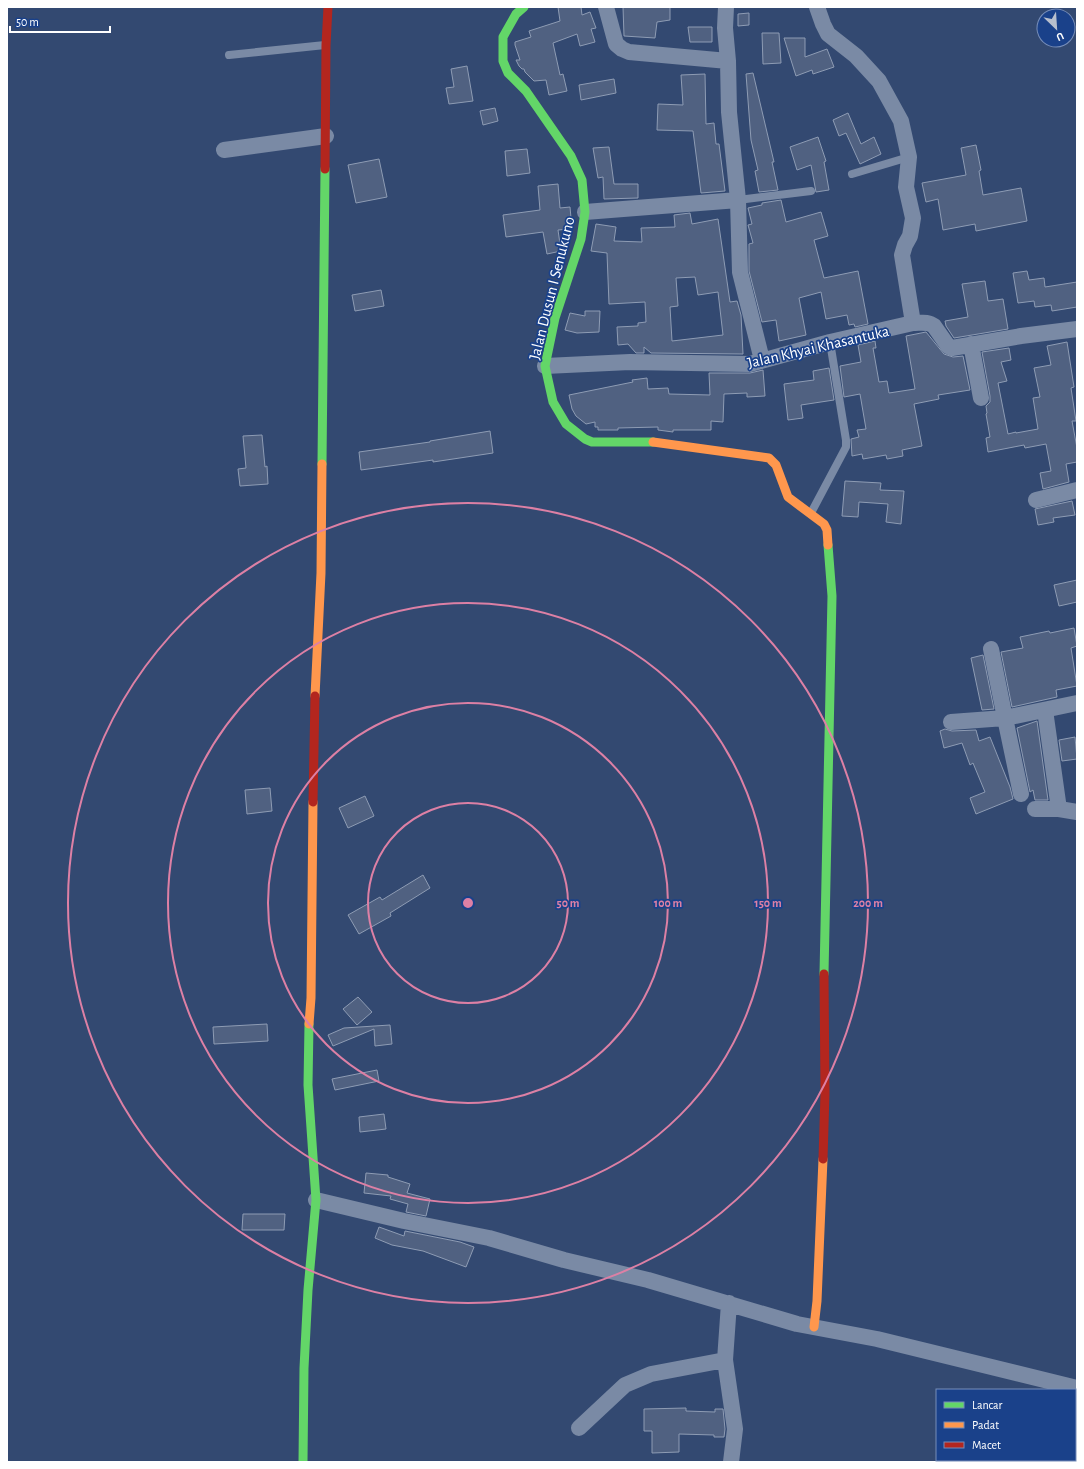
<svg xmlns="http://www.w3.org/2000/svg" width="1084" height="1469" font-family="'Alegreya Sans',sans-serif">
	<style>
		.building { fill: #506181; stroke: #8e9cb4; fill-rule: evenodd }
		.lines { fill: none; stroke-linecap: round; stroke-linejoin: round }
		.lane { stroke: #7a8aa5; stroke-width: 8 }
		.street { stroke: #7a8aa5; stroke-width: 16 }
		.fast { stroke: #63d668; stroke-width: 9 }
		.slow { stroke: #ff974d; stroke-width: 9 }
		.jam { stroke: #b3261e; stroke-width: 9 }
		.ring { fill: none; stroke: #dd80a5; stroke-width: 2 }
		.labels { text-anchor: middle; stroke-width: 3.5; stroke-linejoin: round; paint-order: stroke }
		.street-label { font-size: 16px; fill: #fff; stroke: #1a418a }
		.centre { fill: #dd80a5; stroke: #1a418a; stroke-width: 2 }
		.ring-label { font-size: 12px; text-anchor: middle; font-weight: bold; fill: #dd80a5; stroke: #1a418a; stroke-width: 3.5; stroke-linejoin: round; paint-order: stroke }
	</style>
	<rect width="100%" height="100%" fill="#334971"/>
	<path class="building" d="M558 7H581L582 15 590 12 596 28 591 29 595 42 580 46 577 34 553 43 560 75 563 74 567 91 549 95 546 80 534 81 525 72 524 69H522L519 66 516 60H520L515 45V42L531 37 529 31 560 21Z
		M623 7H670V20L657 22 655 38 624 36Z
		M749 13V25L738 26V14Z
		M688 27H712V42H690Z
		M762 33H779L781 63 763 64Z
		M784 38H805V57L827 49 834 67 813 74 812 70 796 76Z
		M467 66 473 101 449 104 446 88 454 87 451 69Z
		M753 73 774 162H772L778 190 759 192 755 171 758 170 751 140 746 74Z
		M705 74 706 124 714 123 716 144H719L725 191 701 193 693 131 657 130 658 104 683 105 681 75Z
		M614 79 616 93 581 100 579 85Z
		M495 108 498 121 483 125 480 111Z
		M848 113 861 144 874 137 881 154 860 164 846 133 839 136 833 120Z
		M818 137 826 161 824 162 829 190 816 192 811 165 797 170 790 147Z
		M976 145 981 170 979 171 983 195 1021 188 1027 221 976 231 975 224 943 230 938 199 926 202 922 183 966 175 961 148Z
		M609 147 614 184H638V198L604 199 603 177 598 178 593 148Z
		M527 149 530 173 507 176 505 151Z
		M379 159 387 197 356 203 348 165Z
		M558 184 560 208 570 207 571 218 570 229 558 230 561 251 547 254 543 232 506 237 503 215 540 210 538 186Z
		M781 200 786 222 821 212 828 236 814 240 824 278 858 271 868 324 855 327 854 324 849 325 847 315 826 319 821 292 799 298 806 335 779 341 776 320 762 322 749 271V244L753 243 748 225 752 224 748 208 762 205V203Z
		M690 213 692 224 718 219 730 302 737 301 741 315 743 354 651 353 644 347V353H636L628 344 618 345 617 327 638 326V323L646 322 645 302 609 304 607 253 591 251 596 224 616 227 614 241 642 242 641 228 675 227 674 215ZM695 277 698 295 718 292 723 335 672 341 670 307 678 306 676 278Z
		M1027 271 1029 280 1044 278 1045 287 1077 282V307L1052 311 1051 305 1035 307 1034 301 1018 303 1013 273Z
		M985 281 988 301 1003 299 1008 329 954 338 946 326 945 321 968 317 962 284Z
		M381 290 384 306 355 311 352 295Z
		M585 311H600L599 332 577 333 565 330 570 313 585 316Z
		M926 332 944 354 953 357 963 356 970 390 938 395 939 399 914 404 922 446 902 450 903 456 887 459 886 455 863 459 862 454 852 456 851 439 859 437 857 430 866 429 860 394 844 397 840 366 861 362 858 345 875 341 876 348H873L879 382 887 381 889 393 915 389 906 336Z
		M1067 342 1074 387 1071 388 1076 421H1072L1077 448V462L1066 464 1069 482 1043 489 1040 473 1051 471 1046 444 1025 448 1024 445 988 452 986 438 990 437 986 414 987 413 986 406 990 402V396L982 352 1009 348 1011 360 1001 362 1007 381 998 383 1008 434 1016 432V433L1038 429 1033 398 1040 397 1034 368 1051 365 1047 346Z
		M829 368 834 400 801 405 803 418 788 420 784 384 814 380 813 371Z
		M763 370 765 396 747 397V393L724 394 723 422 711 421V430H673V432L658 430V427L618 428V430H598V427H595V422L586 424 576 416 572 409 569 395 633 382 632 380 647 378 648 389 668 388 669 394 710 395 709 373H750Z
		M490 431 493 453 433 462V460L361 470 359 452 430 442V441Z
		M262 435 265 467 267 466 268 484 240 486 238 469 246 468 243 436Z
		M845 481 881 483 880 490 904 491 901 524 886 522 888 504 859 502 858 517 842 516Z
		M1072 501 1075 515 1053 518 1054 522 1038 525 1035 509Z
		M1077 580V602L1059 606 1054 585Z
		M1074 628 1077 646 1071 648 1077 686 1056 690 1057 697 1012 707 1001 652 1023 648 1020 637 1049 631 1050 633Z
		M983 655 994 709 982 710 971 658Z
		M1037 721 1048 800H1035L1033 790 1030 792 1017 728Z
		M945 729 952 731 976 730 979 741 990 737 1010 787 1013 799 976 814 970 798 985 792 973 763 970 765 962 743 944 748 940 731Z
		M1075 737 1077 759 1062 761 1059 740Z
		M270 788 272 811 247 814 245 790Z
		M365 796 374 816 348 828 339 808Z
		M423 875 430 888 390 913 391 916 359 934 348 915 380 897 382 900Z
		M358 997 372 1012 357 1025 343 1009Z
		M267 1024 268 1041 214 1044 213 1027Z
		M390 1025 392 1044 375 1046 374 1029 333 1046 328 1035 344 1028Z
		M377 1070 379 1081 335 1090 332 1079Z
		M384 1114 386 1129 360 1132 359 1117Z
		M366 1173 388 1175V1177L410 1184 407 1193 430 1199 426 1216 406 1212 408 1204 390 1199 391 1196 364 1193Z
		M243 1214H285L284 1230H242Z
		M379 1227 404 1236 405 1231 460 1242 474 1247 466 1267 423 1251 392 1245 375 1238Z
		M686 1408V1411L715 1412V1409H723L725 1429 724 1437H714V1435L679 1434V1452L652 1453V1431H644V1409Z"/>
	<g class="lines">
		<path class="lane" d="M229 55 325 45
			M852 174 909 157
			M738 200 811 191
			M811 513 846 447V440L830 342"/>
		<path class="street" d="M606 7 616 44 622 49 629 52 728 61
			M726 7 725 28 728 61 729 112 738 200 740 272 762 360
			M817 7 823 24 828 34 856 56 879 81 901 121 909 157 906 187 913 218 910 236 905 245 902 255 913 323
			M224 150 326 136
			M585 212 738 200
			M971 344 981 398
			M545 366 630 362 750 364 830 342 913 323C921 323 928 321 934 326L948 346 952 348 1021 336 1077 329
			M1036 500 1077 490
			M1045 710 1059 809
			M951 722 1005 718 991 649
			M1021 794 1005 718 1077 703
			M1035 809H1059L1077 812
			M316 1200 404 1221 489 1238 564 1260 648 1280 797 1324 877 1339 1077 1388
			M729 1303 725 1360 735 1429 731 1462
			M579 1428 625 1385 651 1374 725 1360"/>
		<path class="fast" d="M524 7 516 14 503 37V61L508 73 526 91 571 156 582 180 585 212 581 239 555 318 545 366 553 402 566 424 585 439 592 442H653
			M322 464 325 169
			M824 974 832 596 828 545
			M303 1462 304 1368 308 1290 316 1200 308 1085 309 1024"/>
		<path class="slow" d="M653 442 769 458 776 465 788 497 824 524 827 530 828 545
			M315 696 321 573 322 464
			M309 1024 311 998 313 802
			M814 1327 817 1301 823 1159"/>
		<path class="jam" d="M325 169 326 45 328 7
			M313 802 315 696
			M823 1159 825 1093 824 974"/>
	</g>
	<g class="ring">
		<circle cx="468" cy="903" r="100"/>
		<circle cx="468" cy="903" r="200"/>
		<circle cx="468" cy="903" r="300"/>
		<circle cx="468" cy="903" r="400"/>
	</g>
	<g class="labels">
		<g class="street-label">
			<text transform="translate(551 288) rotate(-76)" y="6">Jalan Dusun I Senukuno</text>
			<text transform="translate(818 346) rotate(-13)" y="6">Jalan Khyai Khasantuka</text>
		</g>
	</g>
	<circle cx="468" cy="903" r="6" class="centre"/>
	<g class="ring-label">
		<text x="568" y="907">50 m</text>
		<text x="668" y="907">100 m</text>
		<text x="768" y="907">150 m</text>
		<text x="868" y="907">200 m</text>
	</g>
	<rect width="1084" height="1469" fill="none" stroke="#ffffff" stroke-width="16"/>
	<rect x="936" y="1389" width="140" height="72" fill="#1a418a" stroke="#768db9"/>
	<rect x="944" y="1402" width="20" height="6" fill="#63d668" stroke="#768db9"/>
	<text x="972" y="1409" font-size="12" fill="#ffffff">Lancar</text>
	<rect x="944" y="1422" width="20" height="6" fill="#ff974d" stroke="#768db9"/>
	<text x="972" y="1429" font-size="12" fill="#ffffff">Padat</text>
	<rect x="944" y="1442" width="20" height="6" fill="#b3261e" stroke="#768db9"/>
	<text x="972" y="1449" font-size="12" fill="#ffffff">Macet</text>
	<g transform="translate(1056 28) rotate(155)"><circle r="19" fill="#1a418a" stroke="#768db9"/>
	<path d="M0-3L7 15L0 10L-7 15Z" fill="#b8bfcd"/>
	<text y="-6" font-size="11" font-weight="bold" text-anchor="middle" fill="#ffffff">U</text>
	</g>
	<path d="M10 26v6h100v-6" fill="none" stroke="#ffffff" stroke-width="2"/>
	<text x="16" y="26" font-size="12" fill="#ffffff" stroke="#1a418a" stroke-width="3" paint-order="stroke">50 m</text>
</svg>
